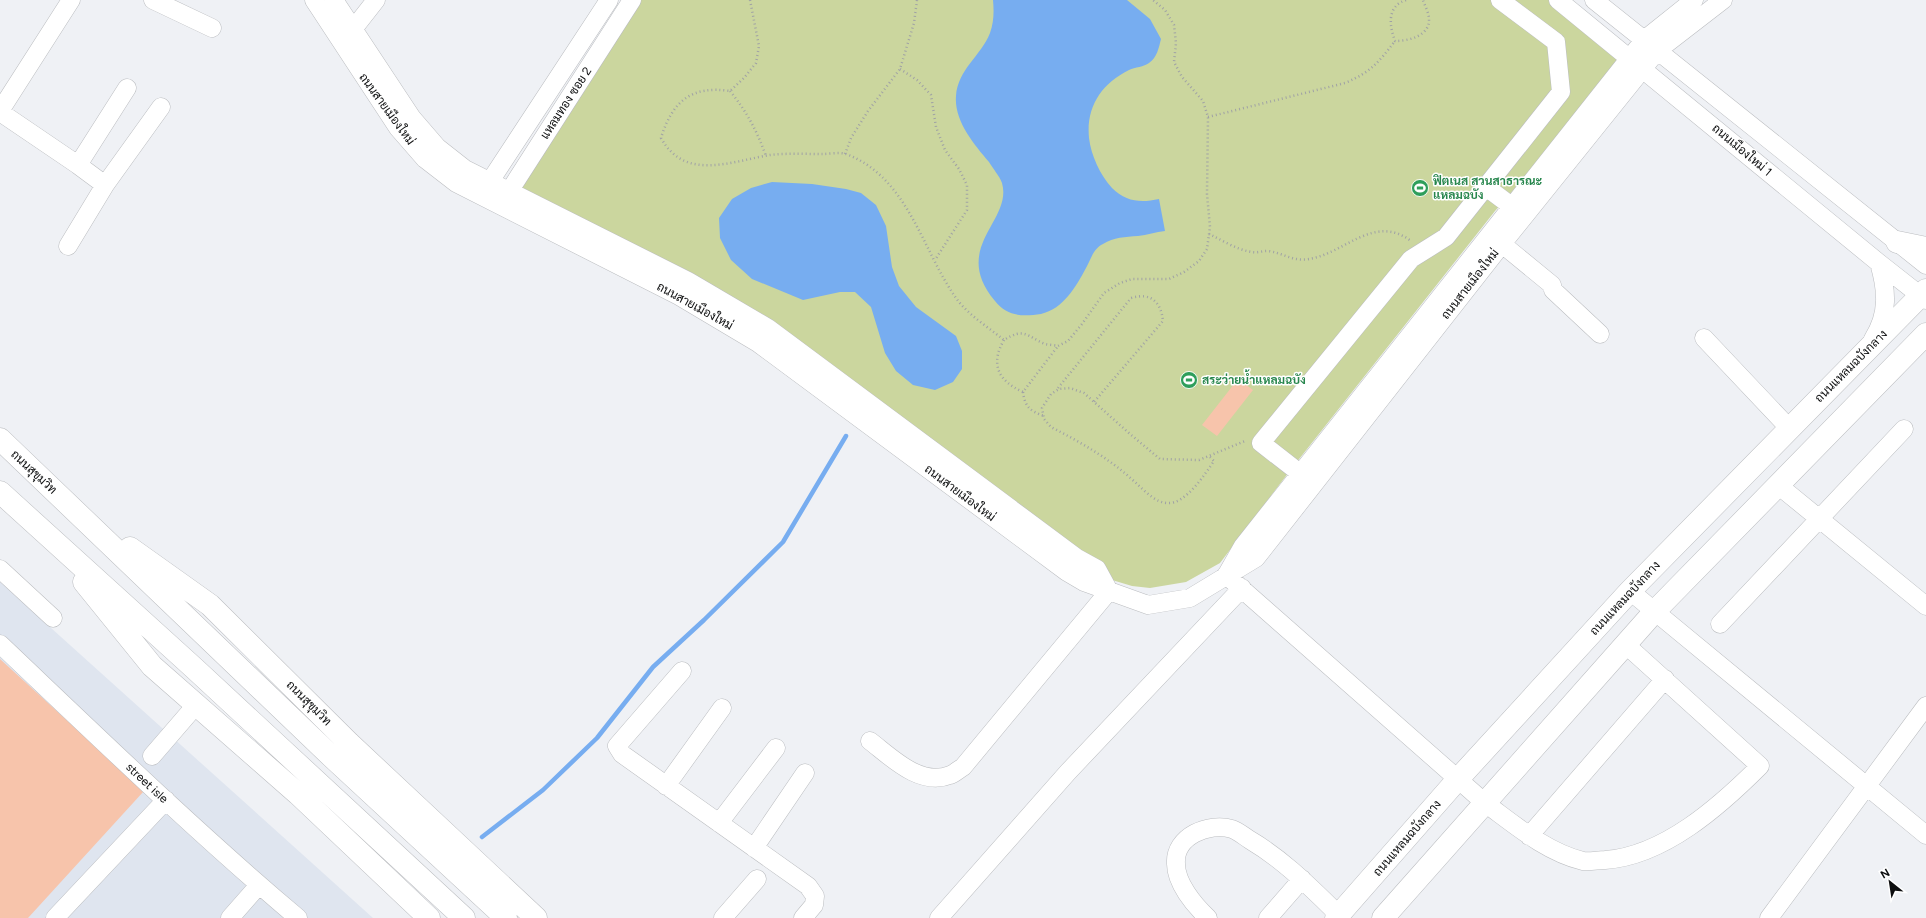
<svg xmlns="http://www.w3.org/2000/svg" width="1926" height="918" font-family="Figtree,Sarabun,sans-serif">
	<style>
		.built { fill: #dfe5ef }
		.green { fill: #cbd69e }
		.water { fill: #77adf0 }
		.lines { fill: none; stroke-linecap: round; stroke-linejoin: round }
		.stream { stroke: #77adf0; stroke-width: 4.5 }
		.building { fill: #f7c4ab }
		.minor-casing { stroke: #bbbdc0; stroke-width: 19 }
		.major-casing { stroke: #bbbdc0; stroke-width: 23 }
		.highway-casing { stroke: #bbbdc0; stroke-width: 23 }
		.path { stroke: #a0a2a5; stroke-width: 2.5; stroke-dasharray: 1 3; stroke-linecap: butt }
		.minor { stroke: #fff; stroke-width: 18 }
		.major { stroke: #fff; stroke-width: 22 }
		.highway { stroke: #fff; stroke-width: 22 }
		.labels { text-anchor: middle; stroke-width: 3; stroke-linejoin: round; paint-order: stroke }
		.street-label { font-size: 12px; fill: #0d0e0f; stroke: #fff }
		.leisure-label { font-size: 12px; font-weight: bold; fill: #27864d; stroke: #fff; text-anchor: start }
	</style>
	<rect width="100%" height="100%" fill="#eff1f5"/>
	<path class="built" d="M0 582 373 918H0Z"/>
	<path class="green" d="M635 0H1558L1629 58 1495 211 1292 468 1220 563 1186 582 1150 588 1132 586 1112 580 1106 567 1077 549 872 396 510 191Z"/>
	<path class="water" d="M993 0H1127L1150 19 1161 39C1159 47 1157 58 1149 63 1144 67 1135 67 1129 70 1101 84 1086 107 1089 138 1091 155 1100 175 1112 188 1126 202 1141 203 1159 199L1165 231C1156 232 1147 235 1138 236 1125 237 1114 237 1103 244 1093 249 1091 259 1086 268 1076 287 1063 309 1041 314 1022 317 1007 316 995 301 950 247 1013 221 1002 183 999 175 993 169 989 162 974 144 954 121 956 96 958 69 981 56 990 33 994 22 994 11 993 0Z
		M772 182 812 184 846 189 861 193 876 205 886 226 892 267 899 286 916 307 956 336 962 351V369L953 382 935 390 913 385 896 371 885 353 871 307 855 292H840L803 300 752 279 731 260 720 238 719 218 732 199 751 188Z"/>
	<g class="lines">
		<path class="stream" d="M482 837 543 790 597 738 653 667 704 620 783 542 846 436"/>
	</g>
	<path class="building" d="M1238 379 1253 390 1217 436 1202 425Z
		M0 659 144 791 28 918H0Z"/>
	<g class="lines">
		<g class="minor-casing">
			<path id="minor" d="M153 0 212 28
				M314 0 398 128 425 159 456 183 679 296 758 343 1067 572 1084 582 1148 605 1190 598 1256 558 1502 244 1657 51 1723 0
				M334 0 412 118 437 147 465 169 688 281 768 328 1077 558 1097 569 1109 591
				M1558 0 1879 263 1926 300
				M1594 0 1926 265
				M347 37 376 0
				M0 111 71 0
				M0 112 78 165 105 185
				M78 165 127 88
				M1486 187 1522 214
				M483 192 609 0
				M503 201 632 0
				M1502 244 1552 285 1553 290 1600 334
				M68 246 105 185 161 107
				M1704 338 1789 428
				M1873 339C1889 314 1887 290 1879 263
				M1310 481 1261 443 1411 259 1446 237 1561 92 1556 42 1500 0
				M1778 485 1926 606
				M0 569 53 618
				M1227 574 1243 546 1644 40 1694 0
				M1226 575 1485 803C1515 825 1546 852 1583 861 1590 862 1598 860 1605 860 1664 856 1720 806 1760 766L1625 644
				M1630 591 1926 835
				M1720 624 1904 429
				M0 644C98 737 195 831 298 918
				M682 671 617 746 622 754 808 886 815 896 814 905 803 918
				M870 741C891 757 920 787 950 775 954 774 959 769 963 767L1109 591
				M152 756 196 705
				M666 786 722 708
				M719 823 776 748
				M1529 836 1665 679
				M754 848 805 773
				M55 918 166 800
				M230 918 259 885
				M723 918 757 879
				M939 918 1068 772 1242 588
				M1208 918C1194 905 1176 883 1176 864 1174 836 1209 822 1232 829 1238 831 1245 837 1250 840 1284 860 1311 888 1339 915
				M1268 918 1302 879
				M1769 918 1926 706"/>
		</g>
		<g class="major-casing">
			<path id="major" d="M1897 242 1926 248
				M1336 918 1458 779 1630 591 1926 290
				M1383 918 1655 611 1926 334"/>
		</g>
		<g class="highway-casing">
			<path id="highway" d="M0 439 332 757 506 918
				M0 492 194 668 464 918
				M130 548 210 605 349 743 536 918
				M84 582 152 666 298 794 429 918"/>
		</g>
		<path class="path" d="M750 0 759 46 756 63 744 78 730 91C691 85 672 102 661 138 685 182 732 161 770 155 787 153 805 154 822 154 829 154 839 152 846 154 908 177 922 250 956 298 968 315 988 327 1004 340 1025 327 1026 336 1045 344 1049 345 1054 345 1058 346L1068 341 1082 324 1104 293 1120 283 1132 279H1169L1184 272 1199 261 1207 249 1210 227 1207 194 1208 117 1203 101 1182 77 1174 62 1176 43 1174 25 1165 10 1153 0
			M1406 0C1387 6 1389 25 1395 41 1408 41 1430 36 1429 19 1429 13 1425 6 1423 0
			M900 69 917 80 931 95 936 127 945 150 959 169 967 185V210L935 260
			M730 91C747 112 757 131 766 156
			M1208 117 1345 83C1371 72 1378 63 1395 41
			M845 154 851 138 868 111 900 69 914 23 917 0
			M1209 234C1222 240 1237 250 1252 252 1257 253 1262 251 1267 251 1282 252 1292 262 1309 259 1344 254 1374 213 1411 241
			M1004 340C990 364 998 381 1023 392L1058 346
			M1058 388 1131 298C1151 292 1161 302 1163 321L1094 402
			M1023 392C1025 407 1030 411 1044 416
			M1210 457 1214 461C1205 474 1186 504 1168 503 1156 503 1146 492 1137 484 1112 460 1082 443 1051 427L1044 419 1042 408 1051 394 1059 389 1070 388 1084 393 1130 434 1160 459 1199 460 1245 441"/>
		<use href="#minor" class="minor"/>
		<use href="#major" class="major"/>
		<use href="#highway" class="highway"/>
	</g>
	<defs>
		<g id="stadium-disc" transform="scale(0.9)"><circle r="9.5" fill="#2e9e5b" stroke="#fff"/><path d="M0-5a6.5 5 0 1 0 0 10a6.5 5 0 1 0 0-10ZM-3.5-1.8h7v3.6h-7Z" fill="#fff"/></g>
	</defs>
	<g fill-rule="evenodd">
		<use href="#stadium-disc" x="1420" y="188"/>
		<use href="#stadium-disc" x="1189" y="380"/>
	</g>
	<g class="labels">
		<g class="street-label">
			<text transform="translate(566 103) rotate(-57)" y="4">แหลมทอง ซอย 2</text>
			<text transform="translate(387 109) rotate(54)" y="4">ถนนสายเมืองใหม่</text>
			<text transform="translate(1742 150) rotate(40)" y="4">ถนนเมืองใหม่ 1</text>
			<text transform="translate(1470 284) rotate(-52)" y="4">ถนนสายเมืองใหม่</text>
			<text transform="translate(695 306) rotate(29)" y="4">ถนนสายเมืองใหม่</text>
			<text transform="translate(1851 366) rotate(-45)" y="4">ถนนแหลมฉบังกลาง</text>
			<text transform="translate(34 472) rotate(43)" y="4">ถนนสุขุมวิท</text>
			<text transform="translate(960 493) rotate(37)" y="4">ถนนสายเมืองใหม่</text>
			<text transform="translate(1625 598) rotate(-47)" y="4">ถนนแหลมฉบังกลาง</text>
			<text transform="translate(309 703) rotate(45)" y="4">ถนนสุขุมวิท</text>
			<text transform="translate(147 783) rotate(43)" y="4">street isle</text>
			<text transform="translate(1407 838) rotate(-49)" y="4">ถนนแหลมฉบังกลาง</text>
		</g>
		<g class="leisure-label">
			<text x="1433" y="185">ฟิตเนส สวนสาธารณะ<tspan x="1433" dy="14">แหลมฉบัง</tspan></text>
			<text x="1202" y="384">สระว่ายน้ำแหลมฉบัง</text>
		</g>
	</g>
	<g transform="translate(1890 882) rotate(330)" stroke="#ffffff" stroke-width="3" paint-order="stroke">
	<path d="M0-3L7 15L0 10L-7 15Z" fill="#0d0e0f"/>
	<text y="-6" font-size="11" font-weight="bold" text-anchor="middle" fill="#0d0e0f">N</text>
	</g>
</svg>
